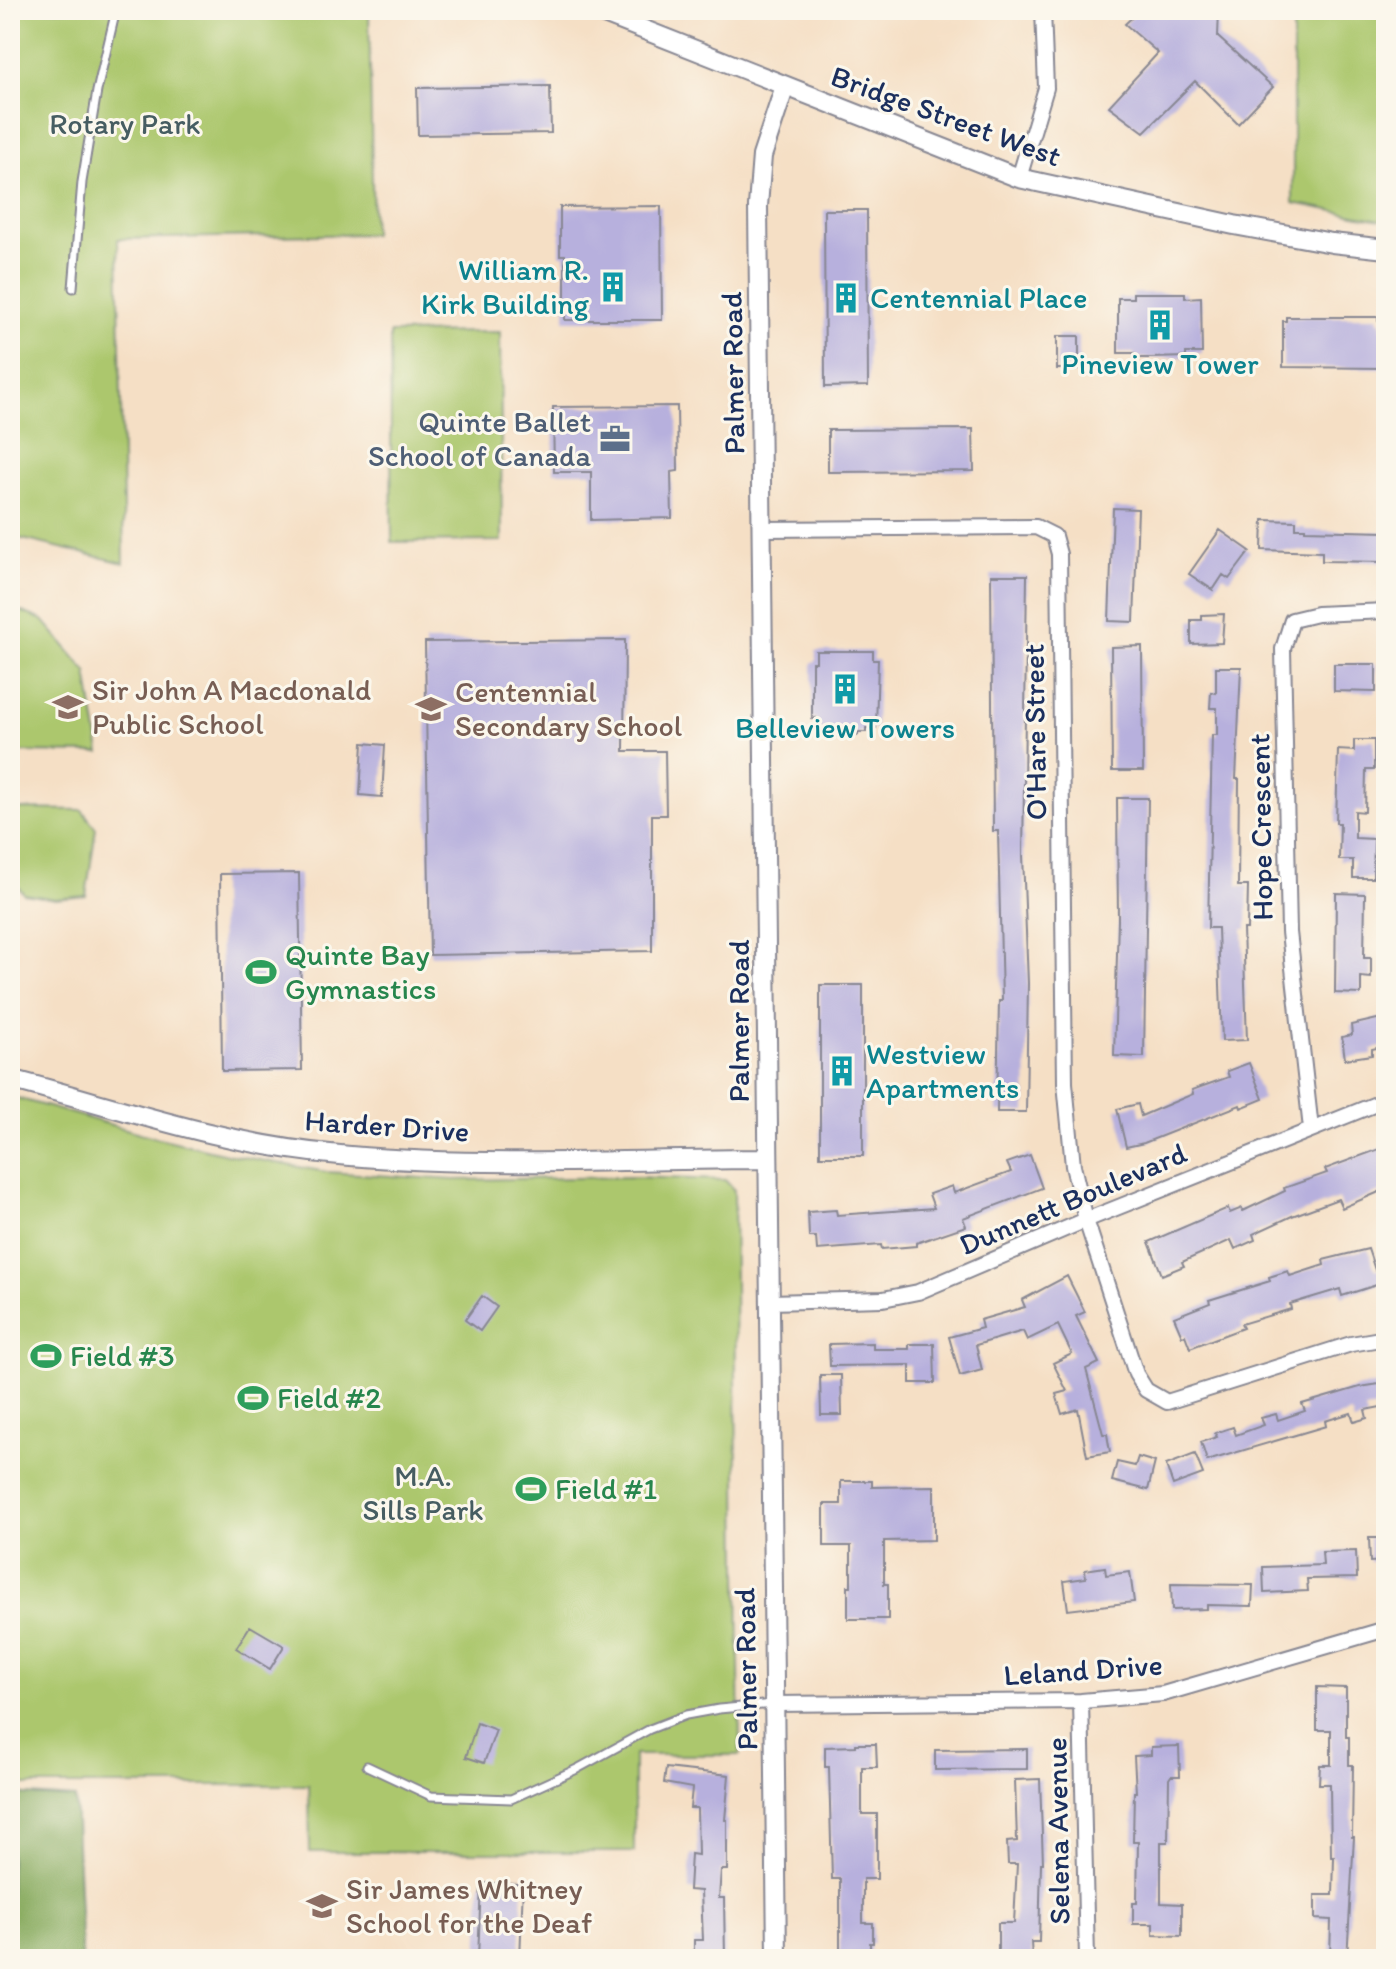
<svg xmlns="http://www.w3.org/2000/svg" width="1396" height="1969" font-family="Itim,sans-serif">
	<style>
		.green { fill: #acc76d; stroke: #647b66; stroke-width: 2 }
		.forest { fill: #89ac60; stroke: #526e5f; stroke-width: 2 }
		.building { fill: #b7b0dd }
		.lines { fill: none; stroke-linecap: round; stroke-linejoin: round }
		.service-casing { stroke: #888792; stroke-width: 11 }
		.minor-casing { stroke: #888792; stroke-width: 18 }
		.tertiary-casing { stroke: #888792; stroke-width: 22 }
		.service { stroke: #fff; stroke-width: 7 }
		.minor { stroke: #fff; stroke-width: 14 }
		.tertiary { stroke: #fff; stroke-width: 18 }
		.labels { text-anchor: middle; stroke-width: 6; stroke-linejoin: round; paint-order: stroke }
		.street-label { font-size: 30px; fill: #1b2f5e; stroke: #fbf7ec }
		.park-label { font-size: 30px; fill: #465d62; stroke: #fbf7ec }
		.culture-label { font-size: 30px; fill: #0d838f; stroke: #fbf7ec; text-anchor: start }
		.service-label { font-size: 30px; fill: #4e5e75; stroke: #fbf7ec; text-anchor: end }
		.education-label { font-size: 30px; fill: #785e54; stroke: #fbf7ec; text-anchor: start }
		.leisure-label { font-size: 30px; fill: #27864d; stroke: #fbf7ec; text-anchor: start }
	</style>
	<rect width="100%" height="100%" fill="#fbf7ec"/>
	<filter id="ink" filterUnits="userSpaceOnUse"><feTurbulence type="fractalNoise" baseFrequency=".0125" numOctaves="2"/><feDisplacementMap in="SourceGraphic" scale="16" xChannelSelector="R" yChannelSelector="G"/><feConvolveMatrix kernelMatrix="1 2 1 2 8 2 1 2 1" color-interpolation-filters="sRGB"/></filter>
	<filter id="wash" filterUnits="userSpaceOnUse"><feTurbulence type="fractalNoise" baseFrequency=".006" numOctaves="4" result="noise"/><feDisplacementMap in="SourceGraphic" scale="32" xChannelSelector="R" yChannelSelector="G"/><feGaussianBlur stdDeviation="1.8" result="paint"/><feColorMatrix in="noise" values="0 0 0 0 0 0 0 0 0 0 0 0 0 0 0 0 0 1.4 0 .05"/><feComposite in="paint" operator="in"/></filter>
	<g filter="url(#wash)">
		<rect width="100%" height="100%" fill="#f5dfc5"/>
		<path class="green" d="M10 10H369L373 234 118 239 124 563 10 536Z
			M1293 10H1386V221L1293 203Z
			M500 332 502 541 392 542 390 333Z
			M10 607 43 620 87 672 100 753 10 752Z
			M10 809 82 810 96 828 86 896 55 899 24 894 10 877Z
			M10 1096 154 1137 227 1154 327 1172 454 1180 632 1177 725 1180 734 1190 740 1755H634V1852H310L309 1785H10Z"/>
		<path class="forest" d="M10 1794 75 1798 82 1959H10Z"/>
		<g id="blocks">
			<path class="building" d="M1140 10H1219L1218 37 1273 87 1238 124 1195 81 1144 132 1109 106 1158 53 1125 24Z
				M550 86 551 133 418 135 417 88Z
				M661 206 662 320H565V255H560V207Z
				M824 210H867L868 386 825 387Z
				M1133 293H1185V298L1201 297 1202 353H1186V357L1150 358H1134V353H1118V298H1133Z
				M1286 317H1378V321H1381V328H1386V368L1283 367V321H1286Z
				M1057 336H1079V369H1057Z
				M677 406 678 471 671 472 672 518 591 520V472H554L553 407Z
				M973 429 974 471 828 472V430Z
				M1113 508 1138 509 1134 622 1109 621Z
				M1263 520 1296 521V528H1305V530L1386 532V562L1322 561V552L1262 550Z
				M1220 530 1250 551 1229 579 1223 575 1213 590 1189 574Z
				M991 575H1027L1023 855 1028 983 1026 1112H997L999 1001H1002L998 831H993Z
				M1224 614 1222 643 1191 644V620H1202V615Z
				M625 640 624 751H665L666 815H652V951L430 955 425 642Z
				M1142 646 1143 771H1112L1111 647Z
				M816 651H873V660H878L876 728H866V732H858V735L832 736V732H823L824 729H816V718L812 719V662H816Z
				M1334 664H1376V692L1334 691Z
				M1216 667H1241L1236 779H1239L1238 886H1248L1247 929H1243L1247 1040 1222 1041 1218 928H1208L1212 735H1217V708H1210L1211 692 1216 693Z
				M1354 740H1374V770H1366L1365 812 1355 811V838L1374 839 1373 878H1353V860H1339L1340 823H1336L1338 750 1354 751Z
				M363 743 385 745 382 797 360 795Z
				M1117 798H1148L1144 1057 1114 1056 1118 920Z
				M299 873 302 1070 222 1071 220 874Z
				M1336 893 1365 894 1364 958H1371V978L1361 977V994L1335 993Z
				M820 985H863V1156H820Z
				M1386 1017V1046L1372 1049V1055L1345 1059 1342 1037 1352 1035 1351 1025Z
				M1249 1063 1263 1099 1241 1108 1240 1105 1144 1143 1126 1147 1117 1109 1138 1104 1141 1116 1193 1094 1192 1090 1229 1077 1227 1071Z
				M1382 1148 1386 1160V1189L1342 1208 1338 1199 1292 1216 1253 1234 1255 1240 1235 1249 1231 1240 1182 1262 1184 1266 1162 1275 1149 1242 1228 1208 1230 1213 1242 1208 1243 1211 1285 1191 1284 1188 1327 1173 1325 1169Z
				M1030 1155 1042 1188 963 1218 966 1226 916 1243V1246L882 1249 881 1245 817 1250 816 1237H809L808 1212 836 1210 837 1215 934 1208 929 1194 952 1186 954 1193 1011 1172 1007 1163Z
				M1368 1249 1375 1270 1382 1267 1386 1282 1342 1296 1340 1289 1290 1304 1291 1309 1241 1324 1243 1328 1190 1348 1185 1335 1182 1336 1174 1317 1210 1303 1209 1300 1270 1281 1269 1277 1288 1271 1290 1276 1324 1265 1323 1260Z
				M1067 1276 1085 1312 1076 1316 1099 1363 1086 1369 1103 1434H1107L1110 1452 1087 1456 1078 1409 1062 1414 1056 1394 1067 1391 1053 1363 1072 1354 1058 1325 1027 1340 1023 1331 976 1345 982 1370 960 1376 949 1337 982 1328 980 1320 1025 1307 1022 1300Z
				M482 1296 497 1307 480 1331 465 1320Z
				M873 1343V1349H909V1344H934L935 1383H910V1365L830 1366 829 1344Z
				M820 1375H841L842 1415H821Z
				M1386 1383V1406L1365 1410 1367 1418 1354 1422 1351 1413 1325 1421 1326 1426 1207 1461 1201 1442 1217 1437 1215 1433 1233 1427 1236 1435 1264 1425 1261 1418 1276 1414 1278 1420 1305 1411 1302 1404 1360 1387Z
				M1195 1454 1203 1474 1173 1485 1166 1465Z
				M1138 1457 1155 1462 1148 1490 1112 1481 1117 1462 1135 1466Z
				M841 1481H872V1487L934 1486V1540L884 1541V1584H888V1619H848V1586H851V1546H824V1504H841Z
				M1369 1538H1386V1561L1370 1562Z
				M1356 1551 1357 1578 1307 1579 1308 1591 1264 1593 1263 1567 1323 1565 1322 1552Z
				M1105 1567 1106 1575 1130 1572 1134 1602 1068 1610 1064 1581 1086 1578 1085 1570Z
				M1171 1584 1253 1585 1252 1606 1207 1605V1609L1172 1610Z
				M250 1626 284 1646 270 1669 236 1648Z
				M1317 1687 1346 1688V1737H1349V1765H1353L1352 1837H1354L1347 1959H1330L1331 1920 1315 1919V1895H1333L1334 1857H1331L1330 1784H1319L1320 1765H1331V1730H1317Z
				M477 1723 496 1730 484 1763 466 1757Z
				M856 1744H876L877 1767H862V1814H877V1879H863V1923H873V1943H870V1959H840V1879H832L829 1767H825V1747L856 1746Z
				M1179 1746 1180 1776H1171L1169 1779 1168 1842H1161V1903L1182 1904V1936L1153 1935V1924H1133V1903H1137L1138 1842H1133L1134 1792H1136L1134 1756 1151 1755V1747Z
				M1027 1749V1769L935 1770V1750Z
				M666 1768 729 1775 725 1820H727V1870H721L719 1898H724L725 1959H694V1940H703L701 1891 689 1890 691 1854 698 1855 697 1808H690L692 1788 664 1783Z
				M1040 1779 1043 1863H1041L1039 1942H1031L1032 1959H998V1923H1014L1017 1864H1008L1007 1842 1017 1841 1015 1780Z
				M481 1883 523 1884 520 1959H478Z"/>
		</g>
	</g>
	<g filter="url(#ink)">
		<use href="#blocks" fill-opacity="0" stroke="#888792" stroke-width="2"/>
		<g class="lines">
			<g class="service-casing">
				<path id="service" d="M73 288 82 182 97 91 116 10
					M367 1766 431 1796 511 1799 577 1769 650 1729 686 1715 719 1709 774 1704"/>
			</g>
			<g class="minor-casing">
				<path id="minor" d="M1019 178 1046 88 1043 10
					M762 529 1036 527 1054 536 1059 554 1065 1083 1073 1166 1086 1220 1136 1374 1146 1390 1167 1402 1351 1344 1386 1338
					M1311 1129 1289 932 1283 649 1292 620 1317 614 1386 611
					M770 1302 883 1299 918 1292 1086 1220 1386 1100
					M1081 1701 1087 1959
					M774 1704 1081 1701 1163 1694 1386 1629"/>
			</g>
			<g class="tertiary-casing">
				<path id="tertiary" d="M594 10 1019 178 1234 225 1332 243 1386 249
					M10 1079C115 1106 221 1144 330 1154 475 1169 622 1159 768 1159
					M777 1959 758 206 762 156 785 86"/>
			</g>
			<use href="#service" class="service"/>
			<use href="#minor" class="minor"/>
			<use href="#tertiary" class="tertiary"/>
		</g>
	</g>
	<defs>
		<g id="building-bare" transform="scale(2.4)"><path d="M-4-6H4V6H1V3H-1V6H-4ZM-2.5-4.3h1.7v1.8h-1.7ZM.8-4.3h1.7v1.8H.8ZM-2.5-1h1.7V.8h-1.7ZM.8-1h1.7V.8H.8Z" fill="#0f9aa8" stroke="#fbf7ec" stroke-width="2.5" paint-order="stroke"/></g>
		<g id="office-bare" transform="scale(2.4)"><path d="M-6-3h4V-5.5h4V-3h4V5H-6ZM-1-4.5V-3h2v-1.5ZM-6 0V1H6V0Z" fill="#5c6f8a" stroke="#fbf7ec" stroke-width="2.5" paint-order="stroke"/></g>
		<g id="school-bare" transform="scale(2.4)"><path d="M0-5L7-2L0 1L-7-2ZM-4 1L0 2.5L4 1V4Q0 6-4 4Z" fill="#8d6e63" stroke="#fbf7ec" stroke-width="2.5" paint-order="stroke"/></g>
		<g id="stadium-bare" transform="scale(2.4)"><path d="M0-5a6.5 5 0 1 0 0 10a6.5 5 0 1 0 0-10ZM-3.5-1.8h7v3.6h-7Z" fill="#2e9e5b" stroke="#fbf7ec" stroke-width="2.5" paint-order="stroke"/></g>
	</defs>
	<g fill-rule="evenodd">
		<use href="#building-bare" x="613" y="287"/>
		<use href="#building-bare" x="846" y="298"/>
		<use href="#building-bare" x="1160" y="325"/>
		<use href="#office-bare" x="615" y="439"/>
		<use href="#building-bare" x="845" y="689"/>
		<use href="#school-bare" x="68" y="707"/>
		<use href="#school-bare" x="431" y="709"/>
		<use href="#stadium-bare" x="261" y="972"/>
		<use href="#building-bare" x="842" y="1071"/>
		<use href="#stadium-bare" x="46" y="1356"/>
		<use href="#stadium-bare" x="253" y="1398"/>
		<use href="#stadium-bare" x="531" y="1489"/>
		<use href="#school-bare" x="322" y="1906"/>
	</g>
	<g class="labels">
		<g class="street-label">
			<text transform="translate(946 116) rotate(20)" y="10">Bridge Street West</text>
			<text transform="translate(733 373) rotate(-91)" y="10">Palmer Road</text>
			<text transform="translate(1035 732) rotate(-91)" y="10">O'Hare Street</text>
			<text transform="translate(1261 827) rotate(-91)" y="10">Hope Crescent</text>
			<text transform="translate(739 1021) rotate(-90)" y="10">Palmer Road</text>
			<text transform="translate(387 1126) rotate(4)" y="10">Harder Drive</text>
			<text transform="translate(1073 1199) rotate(-23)" y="10">Dunnett Boulevard</text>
			<text transform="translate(746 1669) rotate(-91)" y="10">Palmer Road</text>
			<text transform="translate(1083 1670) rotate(-4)" y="10">Leland Drive</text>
			<text transform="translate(1058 1831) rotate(-91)" y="10">Selena Avenue</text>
		</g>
		<g class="park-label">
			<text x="125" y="134">Rotary Park</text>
			<text x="423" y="1486">M.A.<tspan x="423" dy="34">Sills Park</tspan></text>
		</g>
		<g class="culture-label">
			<text x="589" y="280" text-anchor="end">William R.<tspan x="589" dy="34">Kirk Building</tspan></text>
			<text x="870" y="308">Centennial Place</text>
			<text x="1160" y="374" text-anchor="middle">Pineview Tower</text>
			<text x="845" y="738" text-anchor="middle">Belleview Towers</text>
			<text x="866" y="1064">Westview<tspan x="866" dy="34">Apartments</tspan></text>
		</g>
		<g class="service-label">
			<text x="591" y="432">Quinte Ballet<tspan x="591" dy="34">School of Canada</tspan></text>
		</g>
		<g class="education-label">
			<text x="92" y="700">Sir John A Macdonald<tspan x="92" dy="34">Public School</tspan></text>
			<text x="455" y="702">Centennial<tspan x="455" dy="34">Secondary School</tspan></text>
			<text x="346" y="1899">Sir James Whitney<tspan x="346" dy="34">School for the Deaf</tspan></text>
		</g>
		<g class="leisure-label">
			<text x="285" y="965">Quinte Bay<tspan x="285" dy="34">Gymnastics</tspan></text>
			<text x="70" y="1366">Field #3</text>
			<text x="277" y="1408">Field #2</text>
			<text x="555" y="1499">Field #1</text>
		</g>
	</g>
	<rect width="1396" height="1969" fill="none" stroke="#fbf7ec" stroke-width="40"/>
</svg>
